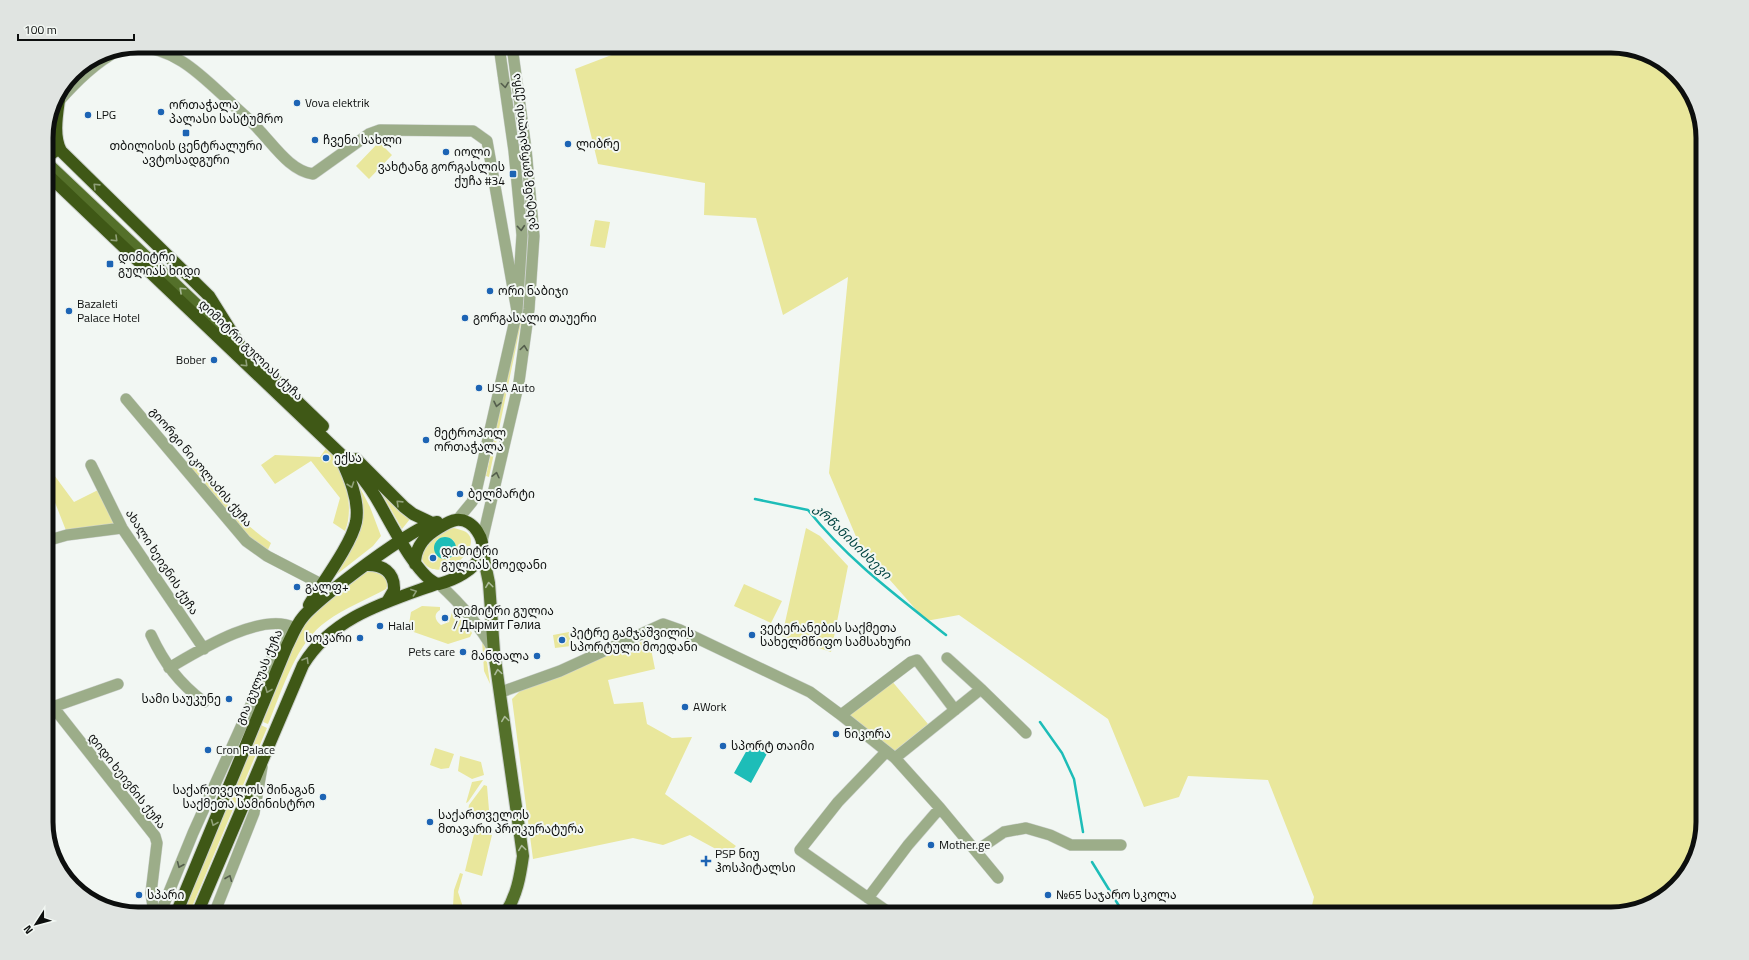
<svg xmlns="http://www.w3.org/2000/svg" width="1749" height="960" font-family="'Titillium Web','Noto Sans Georgian',sans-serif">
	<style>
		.green { fill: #e9e79c; fill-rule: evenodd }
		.water { fill: #1dbdb8 }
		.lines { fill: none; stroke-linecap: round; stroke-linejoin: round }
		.stream { stroke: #1dbdb8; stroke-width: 2.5 }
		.minor-casing { stroke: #cdd2ce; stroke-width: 12 }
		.major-casing { stroke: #cdd2ce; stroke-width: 14 }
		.highway-casing { stroke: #cdd2ce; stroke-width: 14 }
		.minor { stroke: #9cad89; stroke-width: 11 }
		.major { stroke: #54702a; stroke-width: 12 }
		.highway { stroke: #3f5816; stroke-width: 12 }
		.oneway { stroke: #545e4c }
		.oneway2 { stroke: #90a079 }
		.oneway3 { stroke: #abba99 }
		.poi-dot { fill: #1d64b4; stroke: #f2f7f3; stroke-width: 1.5 }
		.labels { text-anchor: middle; stroke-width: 4; stroke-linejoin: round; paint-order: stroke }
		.poi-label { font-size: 12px; fill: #0d0f0e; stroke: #f2f7f3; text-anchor: start }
		.street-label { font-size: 12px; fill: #0d0f0e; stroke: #f2f7f3 }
		.water-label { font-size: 13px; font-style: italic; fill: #004341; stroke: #f2f7f3 }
		.rim { fill: none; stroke: #0d0f0e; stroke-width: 5 }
	</style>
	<rect width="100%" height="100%" fill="#f2f7f3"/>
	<path class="green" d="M635 46H1611L1652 56 1688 87 1703 133V822L1693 863 1657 901 1611 914H1310L1314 897 1268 780 1188 776 1179 797 1144 807 1108 719 959 615 926 621 860 546 829 473 848 277 783 315 756 218 704 215 705 183 598 164 575 69Z
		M379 142 392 155 369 179 356 166Z
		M520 158H522L529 236 525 304 489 477 486 476 517 332Z
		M595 220 610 222 605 248 590 246Z
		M327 447C345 465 355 508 345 531L333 523 340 498 311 461 275 484 261 465 275 455 320 457Z
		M191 458C215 490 237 520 271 543L266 554 247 540 184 463Z
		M46 464 74 502 100 489 116 525 67 533 54 500 46 503Z
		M357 482 370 507 381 536 373 546 327 582 362 505Z
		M381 492 410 519 402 529Z
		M454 528C457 529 463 530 466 532 489 548 425 598 419 548L444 530ZM444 537 450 538 454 541 455 552 452 557 446 559 435 543 438 539Z
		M806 528 820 536 848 566 831 652 782 636Z
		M370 568 385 572 388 584 386 589C366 600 345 608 327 621 296 642 282 691 268 724L263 722 300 631 319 605Z
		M744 584 782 601 771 623 734 606Z
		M422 606 440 607V610C433 614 435 621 441 625L449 622 452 612 467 625 472 633 470 637 448 644 408 630 411 612Z
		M569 632 571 646 555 648 553 635Z
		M649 639 655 669 608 680 614 704 643 702 647 724 672 738 692 737 665 794 736 846 727 855 690 835 663 845 633 838 533 859 512 699 522 689Z
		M482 640H484L490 684 484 671Z
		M891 680 928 724 892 753 846 714Z
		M261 725 267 728 189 914H182Z
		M435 748 454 754 449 768 441 769 430 765Z
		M460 756 481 762 484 775 472 779 458 771Z
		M483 780 468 802 466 803 472 782Z
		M484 785 487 786 490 822 467 816 469 805Z
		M475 830 492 835 482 876 465 871Z
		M460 873 463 874 458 892 464 910 453 906 454 890Z
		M479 905 494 910 493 914 476 913Z"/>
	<path class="water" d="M434 548a11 11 0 1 1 22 0a11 11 0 1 1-22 0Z
		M752 741 769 750 751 783 734 773Z"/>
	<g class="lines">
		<path class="stream" d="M755 499 808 510C847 559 897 596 946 635
			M1040 722 1062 753 1074 779 1083 832
			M1092 862 1124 914"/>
		<g class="minor-casing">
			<path id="minor" d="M134 47C174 46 202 76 229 101 239 111 251 120 260 131 275 147 291 171 313 174L369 134 380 130 473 131 487 141 517 311
				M59 101C77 81 95 63 119 50
				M126 399 246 541 267 556 321 584
				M91 465 122 528 204 649
				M458 519 472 502 476 492 517 311 522 235 514 151 499 46
				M46 541 67 535 122 528
				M482 541 519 382 529 309 534 236 526 149 512 46
				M439 584C461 604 480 626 494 651
				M151 635C164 663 179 683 204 702
				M169 668C198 651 260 612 293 627
				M981 689 1026 733
				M501 692 560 671 663 624 680 630 810 692 841 715 895 758 940 808 998 878
				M46 698 155 836 157 843 151 893 154 914
				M47 709 118 684
				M841 715 911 662 917 660 955 710
				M886 752 838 802 800 850 891 914
				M895 758 981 689 947 658
				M976 851 1004 832 1026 828 1050 835 1071 845H1121
				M868 898 908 845 940 808
				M140 914 152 908
				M160 914 193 833 287 625
				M214 914 254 813 262 767"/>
		</g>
		<g class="major-casing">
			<path id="major" d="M46 162 234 340
				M482 549 489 583 494 652 523 856C520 877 517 895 505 914"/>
		</g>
		<g class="highway-casing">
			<path id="highway" d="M60 92C58 110 52 135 61 151L209 296 241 347 323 426
				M46 157 54 152 58 145
				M46 173 347 460C357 471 367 483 375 496 387 515 418 581 439 584 454 580 475 570 481 555 487 540 473 518 456 520 448 521 441 527 434 531 422 539 415 549 415 564
				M356 459 404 507 413 514 432 523
				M366 565C382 564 395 572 394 590L387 602
				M309 605C322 583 351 545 356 522 360 501 349 476 340 457
				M176 914 287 646C292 636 296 625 303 617 318 598 416 524 437 522
				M197 914 303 665C332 617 386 602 436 584"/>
		</g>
		<use href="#minor" class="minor"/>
		<use href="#major" class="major"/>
		<use href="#highway" class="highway"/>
	</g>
	<defs><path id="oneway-chevron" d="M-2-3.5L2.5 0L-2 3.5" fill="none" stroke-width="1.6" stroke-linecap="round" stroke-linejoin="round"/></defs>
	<g class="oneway">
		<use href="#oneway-chevron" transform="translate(505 85) rotate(82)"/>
		<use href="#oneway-chevron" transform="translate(521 228) rotate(85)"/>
		<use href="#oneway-chevron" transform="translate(524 348) rotate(-82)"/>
		<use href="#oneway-chevron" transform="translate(497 404) rotate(102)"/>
		<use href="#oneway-chevron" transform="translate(496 475) rotate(-77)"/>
		<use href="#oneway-chevron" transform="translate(180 865) rotate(113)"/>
		<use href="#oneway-chevron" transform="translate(229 878) rotate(-68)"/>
	</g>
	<g class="oneway2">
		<use href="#oneway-chevron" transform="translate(96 186) rotate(-136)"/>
		<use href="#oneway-chevron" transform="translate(115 239) rotate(44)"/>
		<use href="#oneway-chevron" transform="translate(245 364) rotate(44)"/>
		<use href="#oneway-chevron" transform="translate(351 485) rotate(71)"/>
		<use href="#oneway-chevron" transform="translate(399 503) rotate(-136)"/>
		<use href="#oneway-chevron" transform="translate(414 592) rotate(-20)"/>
		<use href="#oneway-chevron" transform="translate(306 660) rotate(-59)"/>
		<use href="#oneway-chevron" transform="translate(268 690) rotate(112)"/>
		<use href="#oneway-chevron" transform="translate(214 823) rotate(112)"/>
	</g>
	<g class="oneway3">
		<use href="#oneway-chevron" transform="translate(182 290) rotate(-137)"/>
		<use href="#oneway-chevron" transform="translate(489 585) rotate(-97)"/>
		<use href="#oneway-chevron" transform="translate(498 672) rotate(-99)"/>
		<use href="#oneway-chevron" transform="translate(505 719) rotate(-98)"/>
		<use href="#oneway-chevron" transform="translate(522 848) rotate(-98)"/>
	</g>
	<g class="poi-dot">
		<circle cx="297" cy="103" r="4"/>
		<circle cx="161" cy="112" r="4"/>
		<circle cx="88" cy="115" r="4"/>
		<rect x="182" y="129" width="8" height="8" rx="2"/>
		<circle cx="315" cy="140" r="4"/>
		<circle cx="568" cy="144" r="4"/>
		<circle cx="446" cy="152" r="4"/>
		<rect x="509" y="170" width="8" height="8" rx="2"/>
		<rect x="106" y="260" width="8" height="8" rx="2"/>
		<circle cx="490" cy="291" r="4"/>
		<circle cx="69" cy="311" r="4"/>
		<circle cx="465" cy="318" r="4"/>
		<circle cx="214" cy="360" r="4"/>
		<circle cx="479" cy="388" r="4"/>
		<circle cx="426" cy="440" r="4"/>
		<circle cx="326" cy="458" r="4"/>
		<circle cx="460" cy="494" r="4"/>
		<circle cx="433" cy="558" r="4"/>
		<circle cx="297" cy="587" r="4"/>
		<circle cx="445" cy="618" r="4"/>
		<circle cx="380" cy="626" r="4"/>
		<circle cx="752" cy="635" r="4"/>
		<circle cx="360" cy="638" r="4"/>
		<circle cx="562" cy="640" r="4"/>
		<circle cx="463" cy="652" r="4"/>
		<circle cx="537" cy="656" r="4"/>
		<circle cx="229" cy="699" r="4"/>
		<circle cx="685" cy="707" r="4"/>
		<circle cx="836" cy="734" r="4"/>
		<circle cx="723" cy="746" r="4"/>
		<circle cx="208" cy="750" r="4"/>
		<circle cx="323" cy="797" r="4"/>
		<circle cx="430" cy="822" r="4"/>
		<circle cx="931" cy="845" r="4"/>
		<path d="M704 855h4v4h4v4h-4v4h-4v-4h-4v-4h4z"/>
		<circle cx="139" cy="895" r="4"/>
		<circle cx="1048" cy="895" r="4"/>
	</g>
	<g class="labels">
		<g class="poi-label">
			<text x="305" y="107">Vova elektrik</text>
			<text x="169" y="109">ორთაჭალა<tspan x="169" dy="14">პალასი სასტუმრო</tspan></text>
			<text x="96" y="119">LPG</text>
			<text x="323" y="144">ჩვენი სახლი</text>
			<text x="576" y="148">ლიბრე</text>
			<text x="186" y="150" text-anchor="middle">თბილისის ცენტრალური<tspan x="186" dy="14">ავტოსადგური</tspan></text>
			<text x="454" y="156">იოლი</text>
			<text x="505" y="171" text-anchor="end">ვახტანგ გორგასლის<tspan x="505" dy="14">ქუჩა #34</tspan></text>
			<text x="118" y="261">დიმიტრი<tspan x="118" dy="14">გულიას ხიდი</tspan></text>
			<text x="498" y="295">ორი ნაბიჯი</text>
			<text x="77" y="308">Bazaleti<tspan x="77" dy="14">Palace Hotel</tspan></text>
			<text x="473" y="322">გორგასალი თაუერი</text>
			<text x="206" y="364" text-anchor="end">Bober</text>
			<text x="487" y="392">USA Auto</text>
			<text x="434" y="437">მეტროპოლ<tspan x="434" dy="14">ორთაჭალა</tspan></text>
			<text x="334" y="462">ექსა</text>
			<text x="468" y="498">ბელმარტი</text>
			<text x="441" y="555">დიმიტრი<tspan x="441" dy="14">გულიას მოედანი</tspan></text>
			<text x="305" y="591">გალფ+</text>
			<text x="453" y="615">დიმიტრი გულია<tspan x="453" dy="14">/ Дырмит Гәлиа</tspan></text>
			<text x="388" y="630">Halal</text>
			<text x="760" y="632">ვეტერანების საქმეთა<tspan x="760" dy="14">სახელმწიფო სამსახური</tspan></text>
			<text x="570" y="637">პეტრე გამჯაშვილის<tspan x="570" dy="14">სპორტული მოედანი</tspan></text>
			<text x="352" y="642" text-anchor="end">სოკარი</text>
			<text x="455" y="656" text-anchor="end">Pets care</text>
			<text x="529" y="660" text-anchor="end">მანდალა</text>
			<text x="221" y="703" text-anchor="end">სამი საუკუნე</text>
			<text x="693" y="711">AWork</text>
			<text x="844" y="738">ნიკორა</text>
			<text x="731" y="750">სპორტ თაიმი</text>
			<text x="216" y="754">Cron Palace</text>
			<text x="315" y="794" text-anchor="end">საქართველოს შინაგან<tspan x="315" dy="14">საქმეთა სამინისტრო</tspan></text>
			<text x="438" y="819">საქართველოს<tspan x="438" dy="14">მთავარი პროკურატურა</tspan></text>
			<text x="939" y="849">Mother.ge</text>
			<text x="715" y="858">PSP ნიუ<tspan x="715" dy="14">ჰოსპიტალსი</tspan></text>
			<text x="147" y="899">სპარი</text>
			<text x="1056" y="899">№65 საჯარო სკოლა</text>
		</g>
		<g class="street-label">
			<text transform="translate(524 152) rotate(-96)" y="4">ვახტანგ გორგასლის ქუჩა</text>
			<text transform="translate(251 350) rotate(44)" y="4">დიმიტრი გულიას ქუჩა</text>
			<text transform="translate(201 467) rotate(50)" y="4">გიორგი ნიკოლაძის ქუჩა</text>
			<text transform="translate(162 562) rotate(57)" y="4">ახალი ხეივნის ქუჩა</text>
			<text transform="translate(259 677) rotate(-67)" y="4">გია გულუას ქუჩა</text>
			<text transform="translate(127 781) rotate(52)" y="4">დიდი ხეივნის ქუჩა</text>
		</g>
		<g class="water-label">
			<text transform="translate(853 541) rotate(44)" y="5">კრწანისისხევი</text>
		</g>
	</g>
	<path d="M0 0H1749V960H0ZM138 53H1611A85 85 0 0 1 1696 138V822A85 85 0 0 1 1611 907H138A85 85 0 0 1 53 822V138A85 85 0 0 1 138 53Z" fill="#e0e4e1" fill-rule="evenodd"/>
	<path class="rim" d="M138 53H1611A85 85 0 0 1 1696 138V822A85 85 0 0 1 1611 907H138A85 85 0 0 1 53 822V138A85 85 0 0 1 138 53Z"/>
	<g transform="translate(36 924) rotate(234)" stroke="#f2f7f3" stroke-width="3" paint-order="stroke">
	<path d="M0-3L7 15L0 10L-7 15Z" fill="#0d0f0e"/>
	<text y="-6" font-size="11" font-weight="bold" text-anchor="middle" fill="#0d0f0e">N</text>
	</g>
	<path d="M18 34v6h116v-6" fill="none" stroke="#0d0f0e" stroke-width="2"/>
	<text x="24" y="34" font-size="12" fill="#0d0f0e" stroke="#f2f7f3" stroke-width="3" paint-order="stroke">100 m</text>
</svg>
